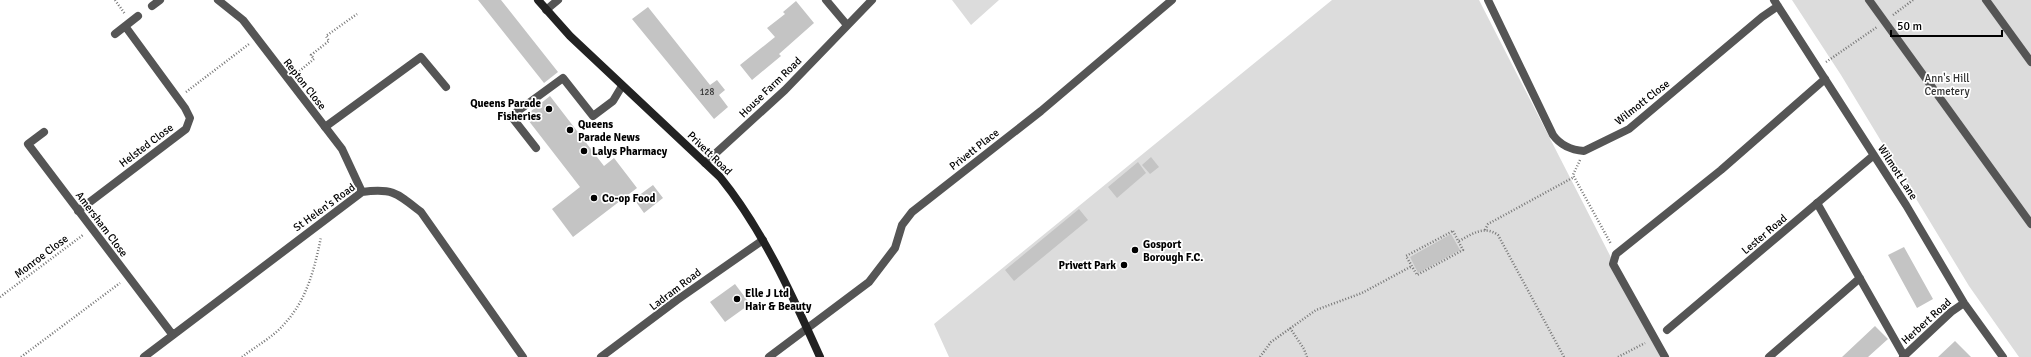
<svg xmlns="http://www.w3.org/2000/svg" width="2031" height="357" font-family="Signika,sans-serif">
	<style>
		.green { fill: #dcdcdc }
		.building { fill: #c4c4c4 }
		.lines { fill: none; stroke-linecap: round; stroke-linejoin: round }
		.path { stroke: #777; stroke-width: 2.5; stroke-dasharray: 1 2; stroke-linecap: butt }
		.lane { stroke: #555; stroke-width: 8 }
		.street { stroke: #555; stroke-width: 8 }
		.secondary { stroke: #222; stroke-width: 8 }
		.poi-dot { fill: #000; stroke: #fff; stroke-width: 1.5 }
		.labels { text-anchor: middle; stroke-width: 3.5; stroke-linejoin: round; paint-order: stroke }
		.number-label { font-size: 9px; fill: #313131 }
		.park-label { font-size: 11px; fill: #333; stroke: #fff }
		.street-label { font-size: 11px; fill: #000; stroke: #fff }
		.poi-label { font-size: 11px; font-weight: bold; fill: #000; stroke: #fff; text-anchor: start }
	</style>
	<rect width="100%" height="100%" fill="#fff"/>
	<path class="green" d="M952 0H999L971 25Z
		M1332 0H1479L1662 357H949L934 324Z
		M1792 0H2031V357H2019L1969 286 1841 75Z"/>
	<path class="building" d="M478 0H501L558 72 544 83Z
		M796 1 814 23 779 54 781 56 752 80 740 65 775 37 767 28 785 14 783 12Z
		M648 7 710 85 717 80 725 90 719 95 728 107 714 119 632 19Z
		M550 96 604 166 614 158 637 188 573 237 552 209 580 187 525 116Z
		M1151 157 1159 167 1150 174 1142 165Z
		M1138 162 1146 173 1117 198 1108 187Z
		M653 185 663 198 644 213 634 199Z
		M1079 209 1088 220 1014 281 1005 270Z
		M1451 234 1460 250 1418 273 1410 257Z
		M1904 247 1933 299 1917 308 1888 255Z
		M735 284 750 304 725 322 710 302Z
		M1875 326 1888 339 1868 357H1842Z
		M1955 341 1971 357H1938Z"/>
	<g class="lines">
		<path class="path" d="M115 0 125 14
			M1893 15 1913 0
			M1826 62 1877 27
			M297 73 314 59 311 55 329 41 326 36 357 14
			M186 92 249 44
			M1580 160 1573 175 1611 244
			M1485 230 1488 224 1574 177
			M1453 231 1463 250 1417 275 1406 256Z
			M1459 241C1472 234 1484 225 1498 235L1564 357
			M0 297 83 235
			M1290 328 1304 349 1307 357
			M21 357 120 283
			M242 357C256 346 275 336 286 322 307 299 315 267 321 237
			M1260 357 1271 342 1316 310 1362 293 1412 266
			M1618 357 1645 343"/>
		<path class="lane" d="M1869 0 2031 224
			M1986 0 2031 62
			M152 6 160 0
			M546 10 558 0
			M325 127 421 57 446 87
			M536 148 511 116 563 78 593 116 613 101 622 86
			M1817 203 1904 356
			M1665 357 1613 264 1616 254 1721 170 1825 79
			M1769 357 1860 278"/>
		<path class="street" d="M218 0 243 20 342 149 362 192
			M826 0 847 25
			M1488 0 1553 135C1561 146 1571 150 1584 151L1629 129 1762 17 1778 6
			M1774 0 1906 205 1964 303 2003 357
			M115 34 138 16
			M44 132 28 144 172 334
			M705 163 785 90 872 0
			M78 211 186 129 190 118 185 108 125 26
			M1667 330 1874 155
			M144 357 362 192C393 188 397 193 421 212L523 357
			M601 357 677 300 763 240
			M769 357 869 282 895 248 902 225 912 212 1041 111 1172 0
			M1903 357 1951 312 1964 303"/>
		<path class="secondary" d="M538 0 570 36 720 177C763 230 792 295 820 357"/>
	</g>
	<g class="poi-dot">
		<circle cx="549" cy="109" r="4"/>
		<circle cx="570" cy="130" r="4"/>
		<circle cx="584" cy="151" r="4"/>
		<circle cx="594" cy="198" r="4"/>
		<circle cx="1135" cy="250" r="4"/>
		<circle cx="1124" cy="265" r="4"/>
		<circle cx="737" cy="299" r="4"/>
	</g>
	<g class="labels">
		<g class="number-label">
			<text x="707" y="95">128</text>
		</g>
		<g class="park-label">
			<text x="1947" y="82">Ann's Hill<tspan x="1947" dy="13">Cemetery</tspan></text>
		</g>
		<g class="street-label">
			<text transform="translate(305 84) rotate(52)" y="4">Repton Close</text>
			<text transform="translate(770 87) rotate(-44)" y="4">House Farm Road</text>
			<text transform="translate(1642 102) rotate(-38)" y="4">Wilmott Close</text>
			<text transform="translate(146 145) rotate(-37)" y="4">Helsted Close</text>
			<text transform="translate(974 149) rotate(-38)" y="4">Privett Place</text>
			<text transform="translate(710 153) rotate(44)" y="4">Privett Road</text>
			<text transform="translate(1898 172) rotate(57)" y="4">Wilmott Lane</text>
			<text transform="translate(324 207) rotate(-36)" y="4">St Helen's Road</text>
			<text transform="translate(102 224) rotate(53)" y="4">Amersham Close</text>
			<text transform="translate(1764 234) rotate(-40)" y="4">Lester Road</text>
			<text transform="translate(41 256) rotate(-37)" y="4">Monroe Close</text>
			<text transform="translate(675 289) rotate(-37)" y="4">Ladram Road</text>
			<text transform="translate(1926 321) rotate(-42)" y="4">Herbert Road</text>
		</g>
		<g class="poi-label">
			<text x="541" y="107" text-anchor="end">Queens Parade<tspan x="541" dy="13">Fisheries</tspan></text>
			<text x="578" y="128">Queens<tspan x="578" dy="13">Parade News</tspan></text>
			<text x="592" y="155">Lalys Pharmacy</text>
			<text x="602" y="202">Co-op Food</text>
			<text x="1143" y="248">Gosport<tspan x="1143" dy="13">Borough F.C.</tspan></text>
			<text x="1116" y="269" text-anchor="end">Privett Park</text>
			<text x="745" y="297">Elle J Ltd<tspan x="745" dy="13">Hair &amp; Beauty</tspan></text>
		</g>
	</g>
	<path d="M1891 30v6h111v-6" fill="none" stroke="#000000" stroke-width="2"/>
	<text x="1897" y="30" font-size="12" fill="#000000" stroke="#ffffff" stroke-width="3" paint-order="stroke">50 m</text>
</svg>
